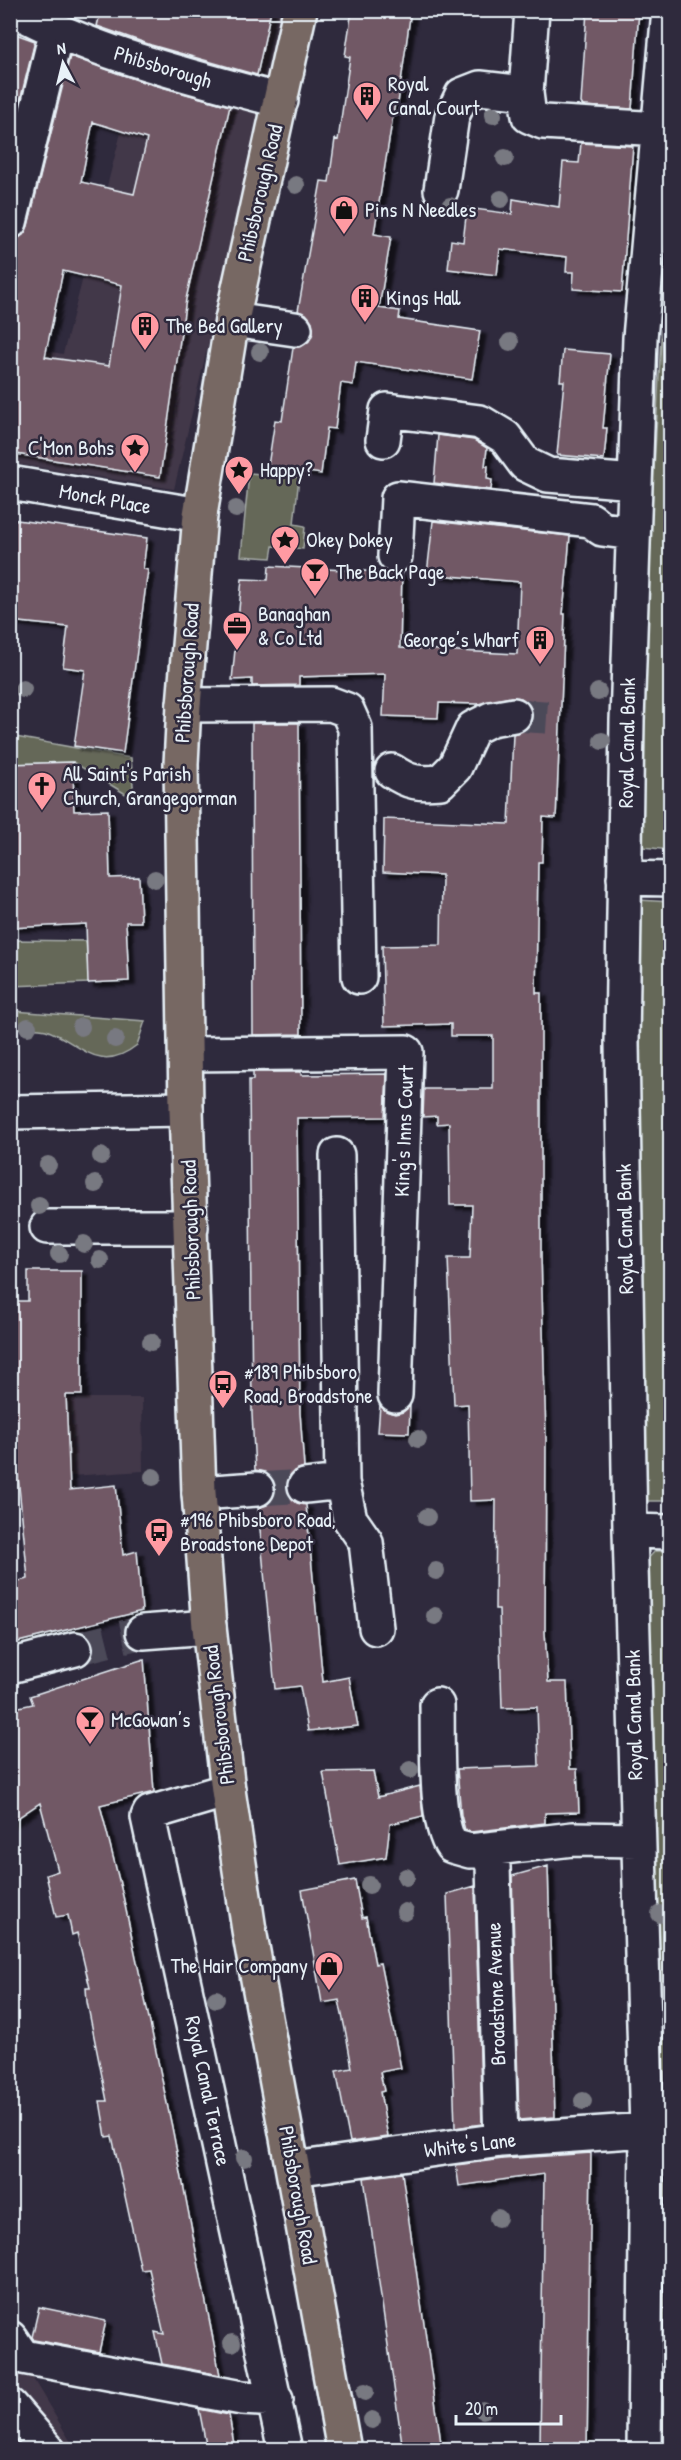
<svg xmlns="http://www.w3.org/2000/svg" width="681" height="2460" font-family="'Patrick Hand',sans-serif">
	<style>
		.built { fill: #433849 }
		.green { fill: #656759; stroke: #a6aca8; stroke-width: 1.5 }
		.building { fill: #715965; stroke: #e8f1f8; stroke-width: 1.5; fill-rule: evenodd; filter: url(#shadow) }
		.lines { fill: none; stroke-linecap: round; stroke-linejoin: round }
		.minor-tunnel { stroke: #4b4859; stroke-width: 33; stroke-dasharray: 33 16; stroke-linecap: butt }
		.minor-casing { stroke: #e8f1f8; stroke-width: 38 }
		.major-casing { stroke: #e8f1f8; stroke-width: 38 }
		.minor { stroke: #2f2a3d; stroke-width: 33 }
		.major { stroke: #776864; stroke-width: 33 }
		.tree { fill: #787981 }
		.labels { text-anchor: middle; stroke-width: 5; stroke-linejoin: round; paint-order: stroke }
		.street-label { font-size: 21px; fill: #e8f1f8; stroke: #2f2a3d }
		.poi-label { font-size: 21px; fill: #e8f1f8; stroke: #2f2a3d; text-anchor: start }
	</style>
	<defs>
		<filter id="shadow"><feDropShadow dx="6" dy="4" stdDeviation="1.5" flood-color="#0009"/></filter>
	</defs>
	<rect width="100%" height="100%" fill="#2f2a3d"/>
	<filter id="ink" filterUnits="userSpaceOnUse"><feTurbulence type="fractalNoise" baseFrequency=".0167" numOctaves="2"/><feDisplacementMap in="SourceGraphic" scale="12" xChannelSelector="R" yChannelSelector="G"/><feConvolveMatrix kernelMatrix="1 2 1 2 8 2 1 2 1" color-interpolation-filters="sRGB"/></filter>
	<g filter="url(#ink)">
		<path class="built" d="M97 11H284L271 78 174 489 11 463 10 345 63 354 138 68 105 42 94 25Z
			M11 1398H142L143 1471 57 1477 56 1467 11 1471Z
			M10 2344 26 2367 75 2449H11Z"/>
		<path class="green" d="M670 210V850L634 846 661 339Z
			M249 473 299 477 294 524 305 526 303 549 273 546 271 558 241 556Z
			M10 736 131 758 134 799 73 762 11 764Z
			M639 900 670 902V1501H641Z
			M10 940 86 941 89 983 11 986Z
			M14 1011 145 1021 137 1045C98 1076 80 1042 46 1030 38 1028 26 1029 17 1028Z
			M655 1551H670V2164L668 2170 670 2239 656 2214 644 1563Z
			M656 2271 670 2283V2449H661Z"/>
		<path class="building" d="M101 10H271L257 75 151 45 97 26Z
			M352 10H411L398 103H395L374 234 391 237 379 308 400 311 399 319 480 331 472 379 356 362 353 385 341 383 335 429 327 428 321 474 268 466 275 420 282 421 293 348 302 346 309 341 313 332 312 322 306 314 298 311 321 181 329 182 335 139 338 140 350 57 345 56Z
			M587 10H639L632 109 583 106 581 103Z
			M10 32 35 41 10 141Z
			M70 56 140 81 230 106 186 299 160 477 10 453V240L23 235 28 226ZM93 122 147 139 134 194 81 182ZM63 271 122 285 109 366 45 357Z
			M581 143 633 146 622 292 573 289 574 272H566L567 257 500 249 497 275 448 269 451 240 463 242 467 208 512 214 513 199 559 207 563 162 579 163Z
			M563 350 610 354 603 428H607L604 459 557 455 564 381H560Z
			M438 435 474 440 487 448 485 466H488L487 479 492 480 491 490 434 483Z
			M10 519 147 538 143 569 148 570 123 753 74 746 85 670 63 667 68 627 10 621Z
			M433 521 570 536 563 614H565L556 818 543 817 542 862H538L536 993H541V1255L546 1439 545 1632 548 1682H567L570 1769H577L579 1812 545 1813V1823L471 1832 465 1830 461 1815 457 1769 539 1766 537 1707 502 1708 499 1609H495L496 1500 470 1501 468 1404 454 1405 448 1258H470L472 1205H450L449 1123 437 1124V1116L423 1117 424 1089H493V1036H451V1024L384 1026 382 946 441 945 442 875 383 872 384 819 509 824 513 734 526 729 532 721V711L528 703 521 698 511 697 478 704 439 703 438 718 383 716 385 674 299 677V685L252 686V679L232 680 242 579 268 580 269 566 402 573 400 648 517 654 520 582 427 574Z
			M252 723H299L301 1034 253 1035Z
			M73 762 74 811 108 810 110 878 139 877 141 922H126L129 981 88 983 86 924 10 928V764Z
			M253 1072H301V1075L387 1074 385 1117 297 1118 300 1413 304 1467 294 1471 288 1478 286 1487 290 1497 297 1503 306 1505 323 1682 349 1677 358 1726 308 1731 300 1686 275 1689 258 1508 267 1505 274 1498 276 1487 273 1479 266 1472 255 1470 252 1414 249 1080H253Z
			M28 1271H82V1395H66L70 1490 116 1485 123 1555 137 1551 142 1611 10 1644V1583L28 1579 17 1466H10V1301H28Z
			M380 1405 386 1411 395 1414 403 1412 410 1406 409 1433 378 1432Z
			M144 1659 154 1792 100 1805 123 1896 172 2127 220 2375 162 2364 155 2332 164 2334 149 2269 141 2270 112 2136 106 2137 100 2101H107L87 2002 86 1988H90L77 1933 72 1935 68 1915 56 1917 46 1875 58 1871 40 1803 10 1823V1709L33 1704 30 1696Z
			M373 1771 378 1797 420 1786 423 1816 390 1824 386 1857 340 1865 323 1772Z
			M548 1866 555 2117 519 2120 512 1876Z
			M355 1880 362 1918 366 1917 375 1964 380 1963 401 2068 380 2072 384 2091 380 2092 388 2137 350 2142 336 2071 352 2068 346 2034 339 2000 322 2003 302 1890Z
			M475 1886 482 2124 455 2128 447 1894Z
			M591 2153 587 2450H545V2446H540L544 2174 459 2186 456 2165 503 2159Z
			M402 2173 433 2386 442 2450H403L364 2178Z
			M39 2307 106 2321 99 2352 34 2340 32 2337Z
			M199 2409 229 2415 235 2450H207Z"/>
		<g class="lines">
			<path class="minor-tunnel" d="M514 715 560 718
				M257 1489 305 1486
				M75 1649 143 1632"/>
			<g class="minor-casing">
				<path id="minor" d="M15 10C98 55 191 76 281 101
					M526 93 532 10
					M441 190 452 116 462 95 480 88 526 93 529 116 543 122 660 129
					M10 222 56 33
					M232 320 295 329
					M383 440 387 410 480 422 505 437 525 464 548 475 635 482
					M10 483 200 515
					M395 556 398 498 591 520 602 529 633 533
					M184 705 331 704 347 710 355 728 359 977
					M392 771C409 783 420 784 440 782L455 767 473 728 491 719 514 715
					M624 878 670 879
					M186 1054 406 1052 395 1395
					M11 1112 186 1109
					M337 1155 342 1482 350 1519 366 1542 376 1628
					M47 1227H191
					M305 1486 342 1482
					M199 1493 257 1489
					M630 1531 670 1532
					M143 1632 209 1627
					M10 1666 75 1649
					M437 1705C438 1739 434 1821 452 1846L470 1851 573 1839 638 1840
					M228 1790 150 1813 148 1817 285 2450
					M486 1849 493 1866 501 2140
					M294 2169 501 2140 647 2130
					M10 2338 23 2357 242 2398 276 2400
					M10 2406 48 2450
					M644 2450 647 2130 630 1531 622 1043 627 721 640 338 669 10"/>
			</g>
			<g class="major-casing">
				<path id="major" d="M300 10 232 320 200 515 184 705 181 764 186 1109 199 1493 209 1627 228 1790 249 1930 344 2450"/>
			</g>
			<use href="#minor" class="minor"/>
			<use href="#major" class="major"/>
		</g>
		<g class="tree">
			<circle cx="493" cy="115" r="9"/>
			<circle cx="505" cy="158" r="9"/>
			<circle cx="296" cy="185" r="9"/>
			<circle cx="501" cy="199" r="9"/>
			<circle cx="450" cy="206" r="9"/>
			<circle cx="510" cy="342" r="9"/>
			<circle cx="260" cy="352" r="9"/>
			<circle cx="236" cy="509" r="9"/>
			<circle cx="23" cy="689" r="9"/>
			<circle cx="598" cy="692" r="9"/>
			<circle cx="602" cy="741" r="9"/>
			<circle cx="155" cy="879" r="9"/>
			<circle cx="28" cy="1027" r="9"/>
			<circle cx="81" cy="1027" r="9"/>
			<circle cx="115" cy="1039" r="9"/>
			<circle cx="101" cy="1156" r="9"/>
			<circle cx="48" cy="1165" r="9"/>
			<circle cx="95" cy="1184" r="9"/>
			<circle cx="39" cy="1206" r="9"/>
			<circle cx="84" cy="1244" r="9"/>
			<circle cx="59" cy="1254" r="9"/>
			<circle cx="100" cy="1260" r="9"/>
			<circle cx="151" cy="1342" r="9"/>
			<circle cx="418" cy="1439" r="9"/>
			<circle cx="153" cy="1477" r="9"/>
			<circle cx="427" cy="1517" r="9"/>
			<circle cx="436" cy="1571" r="9"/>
			<circle cx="435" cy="1616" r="9"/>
			<circle cx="410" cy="1770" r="9"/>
			<circle cx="406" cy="1877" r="9"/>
			<circle cx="369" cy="1885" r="9"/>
			<circle cx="405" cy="1912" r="9"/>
			<circle cx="660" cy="1914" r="9"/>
			<circle cx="216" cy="1999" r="9"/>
			<circle cx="583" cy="2101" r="9"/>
			<circle cx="244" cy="2158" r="9"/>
			<circle cx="498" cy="2218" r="9"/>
			<circle cx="232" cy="2343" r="9"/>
			<circle cx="365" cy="2392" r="9"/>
			<circle cx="483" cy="2410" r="9"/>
			<circle cx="372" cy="2420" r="9"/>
		</g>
	</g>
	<defs>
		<g id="building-pin" transform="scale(1.5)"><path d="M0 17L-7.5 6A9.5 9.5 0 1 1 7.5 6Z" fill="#ff9aa2" stroke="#2f2a3d"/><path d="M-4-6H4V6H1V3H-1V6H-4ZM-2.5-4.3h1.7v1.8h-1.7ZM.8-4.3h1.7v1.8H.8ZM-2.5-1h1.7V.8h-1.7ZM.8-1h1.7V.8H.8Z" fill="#111"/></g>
		<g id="shop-pin" transform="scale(1.5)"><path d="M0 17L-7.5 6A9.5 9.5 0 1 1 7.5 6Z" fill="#ff9aa2" stroke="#2f2a3d"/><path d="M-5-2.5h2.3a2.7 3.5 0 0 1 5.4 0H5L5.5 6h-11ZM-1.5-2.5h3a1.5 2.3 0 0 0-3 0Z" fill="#111"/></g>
		<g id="sight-pin" transform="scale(1.5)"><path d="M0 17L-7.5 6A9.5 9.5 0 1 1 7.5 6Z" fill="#ff9aa2" stroke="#2f2a3d"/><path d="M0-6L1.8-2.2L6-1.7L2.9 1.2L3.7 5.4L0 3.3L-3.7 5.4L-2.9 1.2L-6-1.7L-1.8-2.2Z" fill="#111"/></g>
		<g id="bar-pin" transform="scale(1.5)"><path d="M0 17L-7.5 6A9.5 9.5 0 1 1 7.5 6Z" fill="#ff9aa2" stroke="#2f2a3d"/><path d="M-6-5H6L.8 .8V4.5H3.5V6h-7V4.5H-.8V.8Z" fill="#111"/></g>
		<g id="office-pin" transform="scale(1.5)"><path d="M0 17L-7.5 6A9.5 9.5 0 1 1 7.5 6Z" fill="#ff9aa2" stroke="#2f2a3d"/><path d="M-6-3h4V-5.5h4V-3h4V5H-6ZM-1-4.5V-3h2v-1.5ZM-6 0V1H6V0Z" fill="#111"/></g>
		<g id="church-pin" transform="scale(1.5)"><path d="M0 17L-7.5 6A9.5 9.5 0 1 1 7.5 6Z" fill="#ff9aa2" stroke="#2f2a3d"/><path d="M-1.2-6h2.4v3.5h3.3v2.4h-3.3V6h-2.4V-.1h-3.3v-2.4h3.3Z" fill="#111"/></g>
		<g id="bus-pin" transform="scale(1.5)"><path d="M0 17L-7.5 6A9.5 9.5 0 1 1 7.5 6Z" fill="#ff9aa2" stroke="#2f2a3d"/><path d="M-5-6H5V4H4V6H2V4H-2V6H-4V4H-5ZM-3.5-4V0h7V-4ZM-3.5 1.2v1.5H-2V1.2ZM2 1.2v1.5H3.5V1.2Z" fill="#111"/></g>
	</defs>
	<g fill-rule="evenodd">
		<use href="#building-pin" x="367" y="96"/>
		<use href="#shop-pin" x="344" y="210"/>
		<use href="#building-pin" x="365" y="298"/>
		<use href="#building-pin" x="145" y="326"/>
		<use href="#sight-pin" x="135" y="448"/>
		<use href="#sight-pin" x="239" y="470"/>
		<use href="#sight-pin" x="285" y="540"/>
		<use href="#bar-pin" x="315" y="572"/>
		<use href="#office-pin" x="237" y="626"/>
		<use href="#building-pin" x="540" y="640"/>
		<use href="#church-pin" x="42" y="786"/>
		<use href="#bus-pin" x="223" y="1384"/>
		<use href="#bus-pin" x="159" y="1532"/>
		<use href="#bar-pin" x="90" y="1720"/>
		<use href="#shop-pin" x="329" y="1966"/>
	</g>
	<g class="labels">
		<g class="street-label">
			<text transform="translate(163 67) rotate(17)" y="7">Phibsborough</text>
			<text transform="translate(260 193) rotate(-77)" y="7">Phibsborough Road</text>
			<text transform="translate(105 499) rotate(10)" y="7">Monck Place</text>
			<text transform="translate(187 673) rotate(-86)" y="7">Phibsborough Road</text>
			<text transform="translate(627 743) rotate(-89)" y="7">Royal Canal Bank</text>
			<text transform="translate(404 1131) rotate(-88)" y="7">King's Inns Court</text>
			<text transform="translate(625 1229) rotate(-91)" y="7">Royal Canal Bank</text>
			<text transform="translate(191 1230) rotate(-92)" y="7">Phibsborough Road</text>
			<text transform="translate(219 1715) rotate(-97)" y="7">Phibsborough Road</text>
			<text transform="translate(634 1715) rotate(-91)" y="7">Royal Canal Bank</text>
			<text transform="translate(496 1994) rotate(-92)" y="7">Broadstone Avenue</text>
			<text transform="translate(208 2091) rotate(78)" y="7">Royal Canal Terrace</text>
			<text transform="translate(470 2145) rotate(-7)" y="7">White's Lane</text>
			<text transform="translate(298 2195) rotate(80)" y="7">Phibsborough Road</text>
		</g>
		<g class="poi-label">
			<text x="388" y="91">Royal<tspan x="388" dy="24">Canal Court</tspan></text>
			<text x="365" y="217">Pins N Needles</text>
			<text x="386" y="305">Kings Hall</text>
			<text x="166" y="333">The Bed Gallery</text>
			<text x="114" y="455" text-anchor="end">C'Mon Bohs</text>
			<text x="260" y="477">Happy?</text>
			<text x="306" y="547">Okey Dokey</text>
			<text x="336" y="579">The Back Page</text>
			<text x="258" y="621">Banaghan<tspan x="258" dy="24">&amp; Co Ltd</tspan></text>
			<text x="519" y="647" text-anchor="end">George’s Wharf</text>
			<text x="63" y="781">All Saint's Parish<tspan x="63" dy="24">Church, Grangegorman</tspan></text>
			<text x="244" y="1379">#189 Phibsboro<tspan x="244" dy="24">Road, Broadstone</tspan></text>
			<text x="180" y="1527">#196 Phibsboro Road,<tspan x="180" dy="24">Broadstone Depot</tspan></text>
			<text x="111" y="1727">McGowan’s</text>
			<text x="308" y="1973" text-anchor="end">The Hair Company</text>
		</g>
	</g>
	<rect width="681" height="2460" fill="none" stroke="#2f2a3d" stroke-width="36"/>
	<rect x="18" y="18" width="645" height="2424" fill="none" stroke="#e8f1f8" stroke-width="2" filter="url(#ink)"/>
	<g transform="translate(63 63) rotate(353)" stroke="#2f2a3d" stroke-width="4.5" paint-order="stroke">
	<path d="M0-4.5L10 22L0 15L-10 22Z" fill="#e8f1f8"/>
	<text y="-9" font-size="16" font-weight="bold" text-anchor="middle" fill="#e8f1f8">N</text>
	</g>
	<path d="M456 2415v9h105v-9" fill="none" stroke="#e8f1f8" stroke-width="3"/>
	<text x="465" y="2415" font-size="18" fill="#e8f1f8" stroke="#2f2a3d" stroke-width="4.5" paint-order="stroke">20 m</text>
</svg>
